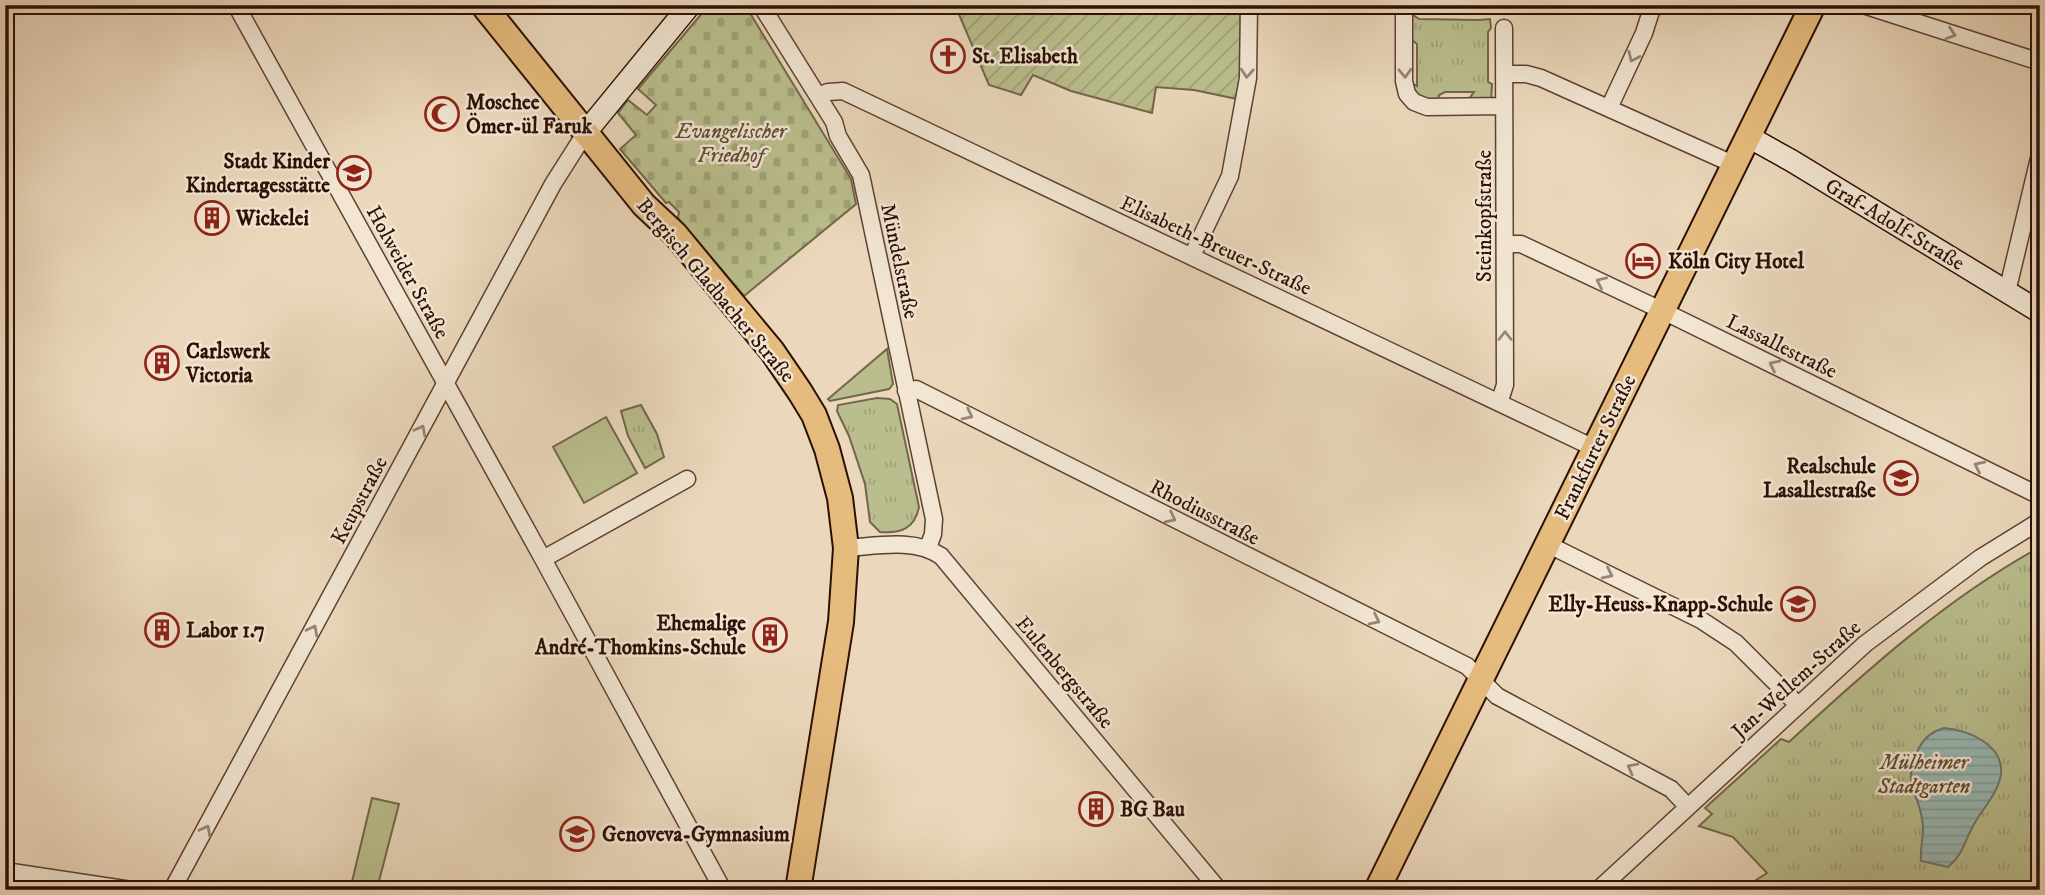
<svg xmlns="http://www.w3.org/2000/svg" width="2045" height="895" font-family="'IM FELL DW Pica',serif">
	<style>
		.grass { fill: #babe8e; stroke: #73664a; stroke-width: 2 }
		.cemetery { fill: url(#cemetery-stones); stroke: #73664a; stroke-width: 2 }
		.park { fill: url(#park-tufts); stroke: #73664a; stroke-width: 2 }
		.garden { fill: url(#garden-furrows); stroke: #73664a; stroke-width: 2 }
		.water { fill: url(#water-rules); stroke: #6d756e; stroke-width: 2 }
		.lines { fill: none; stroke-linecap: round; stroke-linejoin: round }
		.street-casing { stroke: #5c4133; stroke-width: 19 }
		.secondary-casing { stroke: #2c0f05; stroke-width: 24 }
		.primary-casing { stroke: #2c0f05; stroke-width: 28 }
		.street { stroke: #f2e6d3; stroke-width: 16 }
		.secondary { stroke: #f2e6d3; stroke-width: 21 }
		.primary { stroke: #e6bc7e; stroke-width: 24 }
		.oneway { stroke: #998576 }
		.labels { text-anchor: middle; stroke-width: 5; stroke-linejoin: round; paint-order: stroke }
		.poi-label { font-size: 21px; font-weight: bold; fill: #2c0f05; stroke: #f2e6d3; text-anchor: start }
		.park-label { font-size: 21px; font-style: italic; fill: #5e4c35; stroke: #f2e6d3 }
		.street-label { font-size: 21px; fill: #2c0f05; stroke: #f2e6d3 }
	</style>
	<defs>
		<pattern id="cemetery-stones" width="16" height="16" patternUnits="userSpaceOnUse" patternTransform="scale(1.75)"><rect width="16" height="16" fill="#babe8e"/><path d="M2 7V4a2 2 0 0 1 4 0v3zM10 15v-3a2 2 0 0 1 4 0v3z" fill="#a0a279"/></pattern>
		<pattern id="park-tufts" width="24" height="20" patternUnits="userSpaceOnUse" patternTransform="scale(1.75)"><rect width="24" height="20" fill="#babe8e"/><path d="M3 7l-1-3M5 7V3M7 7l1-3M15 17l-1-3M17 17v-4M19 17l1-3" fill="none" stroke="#a0a279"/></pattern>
		<pattern id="garden-furrows" width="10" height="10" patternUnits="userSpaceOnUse" patternTransform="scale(1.75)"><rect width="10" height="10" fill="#babe8e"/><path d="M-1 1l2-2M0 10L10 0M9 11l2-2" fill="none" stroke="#a0a279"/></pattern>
		<pattern id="water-rules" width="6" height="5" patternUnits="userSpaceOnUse" patternTransform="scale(1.75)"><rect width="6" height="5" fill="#98b9b4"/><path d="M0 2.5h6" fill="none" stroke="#839e99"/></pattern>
	</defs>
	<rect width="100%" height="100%" fill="#ebd8bc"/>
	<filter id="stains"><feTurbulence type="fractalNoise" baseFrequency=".00286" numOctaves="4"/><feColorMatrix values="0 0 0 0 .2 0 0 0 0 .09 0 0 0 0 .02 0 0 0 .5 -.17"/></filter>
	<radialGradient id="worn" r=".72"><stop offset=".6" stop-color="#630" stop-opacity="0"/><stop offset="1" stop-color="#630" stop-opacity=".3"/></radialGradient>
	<path class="grass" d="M887 349 893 384 889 389 830 401 828 399Z
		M606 417 637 473 584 503 553 447Z
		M372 798 399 804 378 885 384 888V890H350Z"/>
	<path class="cemetery" d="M709 5H745L851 179 856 204 744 296 678 218 679 212 669 202 666 203 620 149 636 135 618 113 628 100 647 115 656 105 638 89Z"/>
	<path class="park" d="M1413 15 1419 19 1479 20 1490 19 1491 28 1488 32V82L1492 84 1491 103 1465 104 1474 92H1445L1439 95 1437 105C1423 101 1415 94 1409 82L1417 86V44L1409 38 1410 17Z
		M877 398 890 399 897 404 919 507C915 528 901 534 880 532L870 522 865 484 849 436 837 411 838 405Z
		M641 405 657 434 664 457 645 468 628 436 621 411Z
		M2040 547V890H1762L1756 880 1767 873 1733 837 1699 826 1712 814 1705 808 1781 739 1789 742C1867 670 1947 598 2040 547Z"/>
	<path class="garden" d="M955 5H1240L1242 71 1237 99 1194 90 1156 87 1152 113 1071 91 1033 75 1021 95 989 85Z"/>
	<path class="water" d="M1944 728C1967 730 2004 744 2001 774 1998 794 1982 809 1973 826 1964 842 1963 855 1948 867L1921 861C1920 850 1923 839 1923 828 1922 793 1899 787 1919 748 1924 738 1933 731 1944 728Z"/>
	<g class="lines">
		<g class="street-casing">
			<path id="street" d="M236 5 543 559 723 890
				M761 5 834 122 838 136 861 175 934 519 933 534 928 548
				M1404 5V81L1407 94 1414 102 1427 107 1504 106
				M1863 5 2040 62
				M1504 74H1526L1541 78 1735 165
				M818 96 828 92 843 91 1594 448
				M1609 108 1644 33 1653 5
				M1506 244H1521L1663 311 2040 496
				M1192 256 1230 176 1248 78 1249 5
				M2007 292 2040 154
				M906 391 916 389 1467 666 1497 696 1671 789 1687 806
				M1499 403 1505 385 1504 28
				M1547 544 1701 620 1736 643 1798 705
				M846 548C878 546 914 538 941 556L1219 890
				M543 559 687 479
				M5 871 131 890
				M172 890 553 184 586 132
				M1598 890 1865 644 1980 558 2040 521"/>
		</g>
		<g class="secondary-casing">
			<path id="secondary" d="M586 132 690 5
				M1749 137 1792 161 2040 312"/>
		</g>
		<g class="primary-casing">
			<path id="primary" d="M483 5 644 205 675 234 772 351 800 392 814 415 827 449 840 498 846 548 841 622 798 890
				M1377 890 1813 5"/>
		</g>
		<use href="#street" class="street"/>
		<use href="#secondary" class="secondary"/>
		<use href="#primary" class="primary"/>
	</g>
	<defs><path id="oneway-chevron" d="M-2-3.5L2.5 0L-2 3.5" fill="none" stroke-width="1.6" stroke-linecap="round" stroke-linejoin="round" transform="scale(1.75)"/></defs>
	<g class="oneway">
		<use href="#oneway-chevron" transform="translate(1951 34) rotate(18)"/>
		<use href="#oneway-chevron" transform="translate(1633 57) rotate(115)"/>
		<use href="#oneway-chevron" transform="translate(1247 73) rotate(94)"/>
		<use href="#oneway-chevron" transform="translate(1405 73) rotate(88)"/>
		<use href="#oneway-chevron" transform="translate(1601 282) rotate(-155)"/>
		<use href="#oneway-chevron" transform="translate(1505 336) rotate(-90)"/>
		<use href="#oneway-chevron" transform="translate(1774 365) rotate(-154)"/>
		<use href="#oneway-chevron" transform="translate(968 415) rotate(27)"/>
		<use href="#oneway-chevron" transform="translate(421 430) rotate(-62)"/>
		<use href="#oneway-chevron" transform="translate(1979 466) rotate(-154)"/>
		<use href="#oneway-chevron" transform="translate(1171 518) rotate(27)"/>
		<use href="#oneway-chevron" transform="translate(1608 574) rotate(26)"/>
		<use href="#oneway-chevron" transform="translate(1375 620) rotate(26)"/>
		<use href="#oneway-chevron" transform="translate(313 630) rotate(-62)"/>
		<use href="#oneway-chevron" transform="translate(1632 768) rotate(-152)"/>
		<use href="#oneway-chevron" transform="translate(206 830) rotate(-62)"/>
	</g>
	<defs>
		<g id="church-ring" transform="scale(1.75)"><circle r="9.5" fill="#f2e6d3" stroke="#8f2418" stroke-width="1.5"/><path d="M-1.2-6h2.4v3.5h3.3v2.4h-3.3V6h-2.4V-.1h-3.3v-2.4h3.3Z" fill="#8f2418"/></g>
		<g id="mosque-ring" transform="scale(1.75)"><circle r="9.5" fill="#f2e6d3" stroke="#8f2418" stroke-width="1.5"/><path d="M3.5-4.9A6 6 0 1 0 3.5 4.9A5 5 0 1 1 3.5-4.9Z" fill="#8f2418"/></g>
		<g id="school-ring" transform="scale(1.75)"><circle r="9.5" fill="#f2e6d3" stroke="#8f2418" stroke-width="1.5"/><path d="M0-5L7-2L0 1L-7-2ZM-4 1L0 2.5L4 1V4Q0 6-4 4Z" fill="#8f2418"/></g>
		<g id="building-ring" transform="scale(1.75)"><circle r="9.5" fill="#f2e6d3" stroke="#8f2418" stroke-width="1.5"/><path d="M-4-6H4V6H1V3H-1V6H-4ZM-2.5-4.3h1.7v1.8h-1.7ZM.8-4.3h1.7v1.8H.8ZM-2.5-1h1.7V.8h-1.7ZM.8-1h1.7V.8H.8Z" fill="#8f2418"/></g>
		<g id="hotel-ring" transform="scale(1.75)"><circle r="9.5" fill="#f2e6d3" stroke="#8f2418" stroke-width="1.5"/><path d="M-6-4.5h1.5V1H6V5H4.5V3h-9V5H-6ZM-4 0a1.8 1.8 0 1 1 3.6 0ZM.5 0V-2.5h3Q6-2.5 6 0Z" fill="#8f2418"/></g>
	</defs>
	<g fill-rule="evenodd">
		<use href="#church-ring" x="948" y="56"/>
		<use href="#mosque-ring" x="442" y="114"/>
		<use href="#school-ring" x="354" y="173"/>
		<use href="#building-ring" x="212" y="218"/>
		<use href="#hotel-ring" x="1643" y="261"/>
		<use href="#building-ring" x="162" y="363"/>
		<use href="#school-ring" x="1901" y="478"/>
		<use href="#school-ring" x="1798" y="604"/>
		<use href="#building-ring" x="162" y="630"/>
		<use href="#building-ring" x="770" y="635"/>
		<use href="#building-ring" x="1096" y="809"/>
		<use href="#school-ring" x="577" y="834"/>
	</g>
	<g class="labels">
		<g class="poi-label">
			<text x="972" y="63">St. Elisabeth</text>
			<text x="466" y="109">Moschee<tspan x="466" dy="24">Ömer-ül Faruk</tspan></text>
			<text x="330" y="168" text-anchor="end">Stadt Kinder<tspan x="330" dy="24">Kindertagesstätte</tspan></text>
			<text x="236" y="225">Wickelei</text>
			<text x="1668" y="268">Köln City Hotel</text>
			<text x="186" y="358">Carlswerk<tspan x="186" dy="24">Victoria</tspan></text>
			<text x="1876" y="473" text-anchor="end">Realschule<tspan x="1876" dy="24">Lasallestraße</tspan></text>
			<text x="1773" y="611" text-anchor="end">Elly-Heuss-Knapp-Schule</text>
			<text x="746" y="630" text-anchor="end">Ehemalige<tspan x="746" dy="24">André-Thomkins-Schule</tspan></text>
			<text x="186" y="637">Labor 1.7</text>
			<text x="1120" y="816">BG Bau</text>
			<text x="602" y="841">Genoveva-Gymnasium</text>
		</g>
		<g class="park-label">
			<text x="731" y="138">Evangelischer<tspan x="731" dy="24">Friedhof</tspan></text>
			<text x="1924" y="769">Mülheimer<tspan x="1924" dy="24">Stadtgarten</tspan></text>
		</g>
		<g class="street-label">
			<text transform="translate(1484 216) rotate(-90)" y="7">Steinkopfstraße</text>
			<text transform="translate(1895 224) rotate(31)" y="7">Graf-Adolf-Straße</text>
			<text transform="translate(1216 245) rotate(25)" y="7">Elisabeth-Breuer-Straße</text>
			<text transform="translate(900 261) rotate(78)" y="7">Mündelstraße</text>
			<text transform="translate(408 272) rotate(61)" y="7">Holweider Straße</text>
			<text transform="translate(716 290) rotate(50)" y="7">Bergisch Gladbacher Straße</text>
			<text transform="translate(1782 346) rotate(26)" y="7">Lassallestraße</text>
			<text transform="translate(1595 447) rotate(-64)" y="7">Frankfurter Straße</text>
			<text transform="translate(359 500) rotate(-62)" y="7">Keupstraße</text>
			<text transform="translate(1205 512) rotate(27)" y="7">Rhodiusstraße</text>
			<text transform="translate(1065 672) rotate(50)" y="7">Eulenbergstraße</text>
			<text transform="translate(1796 679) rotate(-42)" y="7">Jan-Wellem-Straße</text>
		</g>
	</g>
	<rect width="2045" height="895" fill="none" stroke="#ebd8bc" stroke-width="28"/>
	<rect x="7" y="7" width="2031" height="881" fill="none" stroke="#2c0f05" stroke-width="3.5"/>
	<rect x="14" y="14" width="2017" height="867" fill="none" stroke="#2c0f05" stroke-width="2"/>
	<rect width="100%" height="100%" filter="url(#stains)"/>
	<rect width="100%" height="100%" fill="url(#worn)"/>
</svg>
